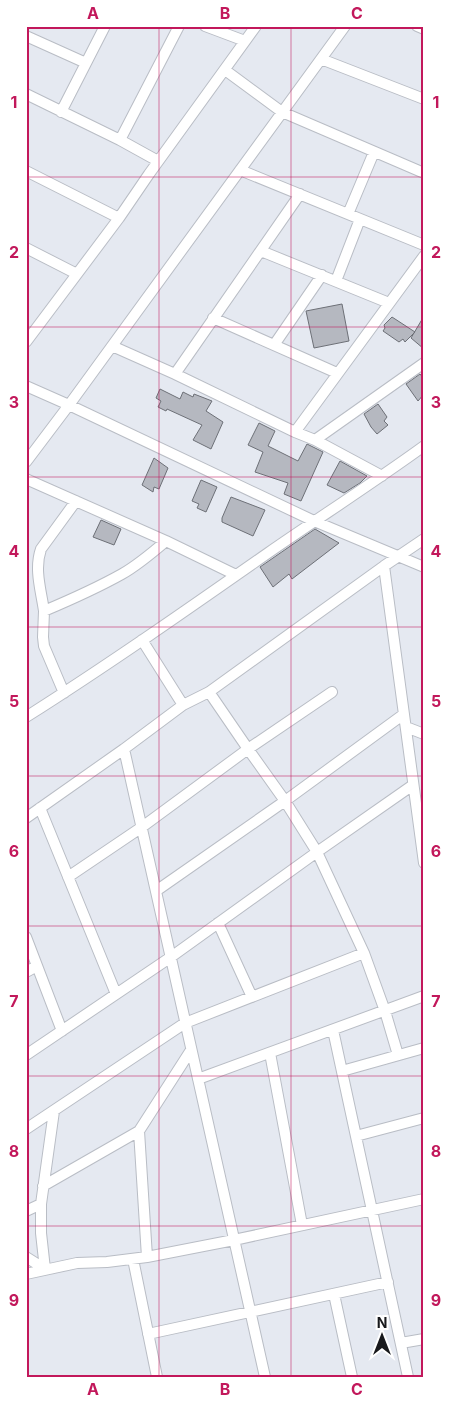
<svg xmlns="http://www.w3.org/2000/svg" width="450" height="1403" font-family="Inter,sans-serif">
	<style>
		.building { fill: #b5b8c0; stroke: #6d7077 }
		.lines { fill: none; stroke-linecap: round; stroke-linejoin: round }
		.street-casing { stroke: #b9bdc5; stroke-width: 12 }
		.street { stroke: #fff; stroke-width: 10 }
		.grid { fill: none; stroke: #c2185b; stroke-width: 1; stroke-opacity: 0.55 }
		.neatline { fill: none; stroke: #c2185b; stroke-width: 2 }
		.grid-label { font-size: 16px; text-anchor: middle; font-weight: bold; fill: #c2185b }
	</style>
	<rect width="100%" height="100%" fill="#e5e9f1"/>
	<path class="building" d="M342 304 349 341 314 348 306 311Z
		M424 316V349L411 338Z
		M392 317 415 332 405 342 403 339 399 342 383 331 385 328 384 325Z
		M420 374 424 379V394L418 401 406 384Z
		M160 389 180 399 183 392 193 397 194 394 212 401 206 411 223 422 211 449 193 440 202 425 167 409 166 411 158 407 161 401 156 398Z
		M378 404 387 417 384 421 388 425 377 434 371 427 364 414Z
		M259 423 275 431 268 446 298 461 307 444 323 452 301 501 284 494 288 483 255 472 263 452 248 445Z
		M154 458 168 468 159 489 154 487 153 492 142 485Z
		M340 461 367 476 360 483 344 493 327 485Z
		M201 480 217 487 206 512 197 508 199 504 192 501Z
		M231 497 265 510 253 536 222 522V518Z
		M101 520 121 529 114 545 93 537Z
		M315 529 339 543 292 579 289 574 273 587 260 567Z"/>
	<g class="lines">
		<g class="street-casing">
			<path id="street" d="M205 26 245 41
				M417 26 424 29
				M26 36 86 63
				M321 59 424 99
				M225 70 282 112 424 173
				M26 94 120 140 158 161
				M61 112 105 26
				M120 140 179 26
				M240 170 424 245
				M26 171 119 218
				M348 214 374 152
				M26 248 77 274
				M261 251 389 303
				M336 281 360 219
				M213 318 337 373
				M26 342 119 218 149 174 256 26
				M274 345 322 275
				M112 346 175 374 295 432 315 440 382 476
				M175 374 300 194
				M26 386 69 405 314 521 424 567
				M295 432 424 256
				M315 440 424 363
				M26 462 69 405 345 26
				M26 479 166 541 236 575
				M384 566 424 863
				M44 611C41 590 34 569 41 549L76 501
				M142 640 183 705
				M209 692 248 749 285 801 317 852 364 953 385 1011 398 1055
				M64 693 44 646 43 637 44 611C70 600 97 588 122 574 138 565 152 553 166 541
				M26 717C108 665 188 609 268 553 320 517 373 483 424 446
				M406 727 424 734
				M124 749 265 1377
				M40 808 116 994
				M26 818 124 749 183 705 209 692 384 566 424 539
				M68 877 142 827 248 749 332 692
				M156 891 285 801 404 714
				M218 923 252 997
				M26 937 62 1031
				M26 972 37 966
				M333 1030 408 1377
				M270 1053 302 1225
				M26 1055 171 957 317 852 413 785
				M342 1071 424 1048
				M198 1079 424 996
				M26 1129 185 1023 364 953
				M139 1131 147 1257
				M356 1136 424 1118
				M43 1186 139 1131 191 1050
				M26 1211 41 1204
				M26 1257 45 1269
				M133 1259 157 1377
				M45 1269 41 1233V1204L54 1111
				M26 1274 77 1263 107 1262 147 1257 234 1240 424 1199
				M334 1294 352 1377
				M148 1334 388 1282
				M401 1343 424 1339"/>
		</g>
		<use href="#street" class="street"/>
	</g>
	<path class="grid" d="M159 26V1377M291 26V1377M26 177H424M26 327H424M26 477H424M26 627H424M26 776H424M26 926H424M26 1076H424M26 1226H424"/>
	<rect width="450" height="1403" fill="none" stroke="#ffffff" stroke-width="55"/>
	<g transform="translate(382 1336)" stroke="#ffffff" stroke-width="4" paint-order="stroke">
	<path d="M0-4L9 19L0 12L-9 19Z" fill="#18191c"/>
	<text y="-8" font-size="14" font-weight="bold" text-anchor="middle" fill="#18191c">N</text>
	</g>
	<rect x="28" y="28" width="394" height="1348" class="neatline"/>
	<g class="grid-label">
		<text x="93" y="19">A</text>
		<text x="225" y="19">B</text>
		<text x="357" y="19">C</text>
		<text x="14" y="108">1</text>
		<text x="436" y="108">1</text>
		<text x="14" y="258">2</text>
		<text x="436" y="258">2</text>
		<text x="14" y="408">3</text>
		<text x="436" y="408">3</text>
		<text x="14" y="557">4</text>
		<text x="436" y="557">4</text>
		<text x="14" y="707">5</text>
		<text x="436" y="707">5</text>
		<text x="14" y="857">6</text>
		<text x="436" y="857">6</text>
		<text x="14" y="1007">7</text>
		<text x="436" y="1007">7</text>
		<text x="14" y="1157">8</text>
		<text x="436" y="1157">8</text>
		<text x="14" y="1306">9</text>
		<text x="436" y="1306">9</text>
		<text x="93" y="1395">A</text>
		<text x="225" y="1395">B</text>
		<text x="357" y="1395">C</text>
	</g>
</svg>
